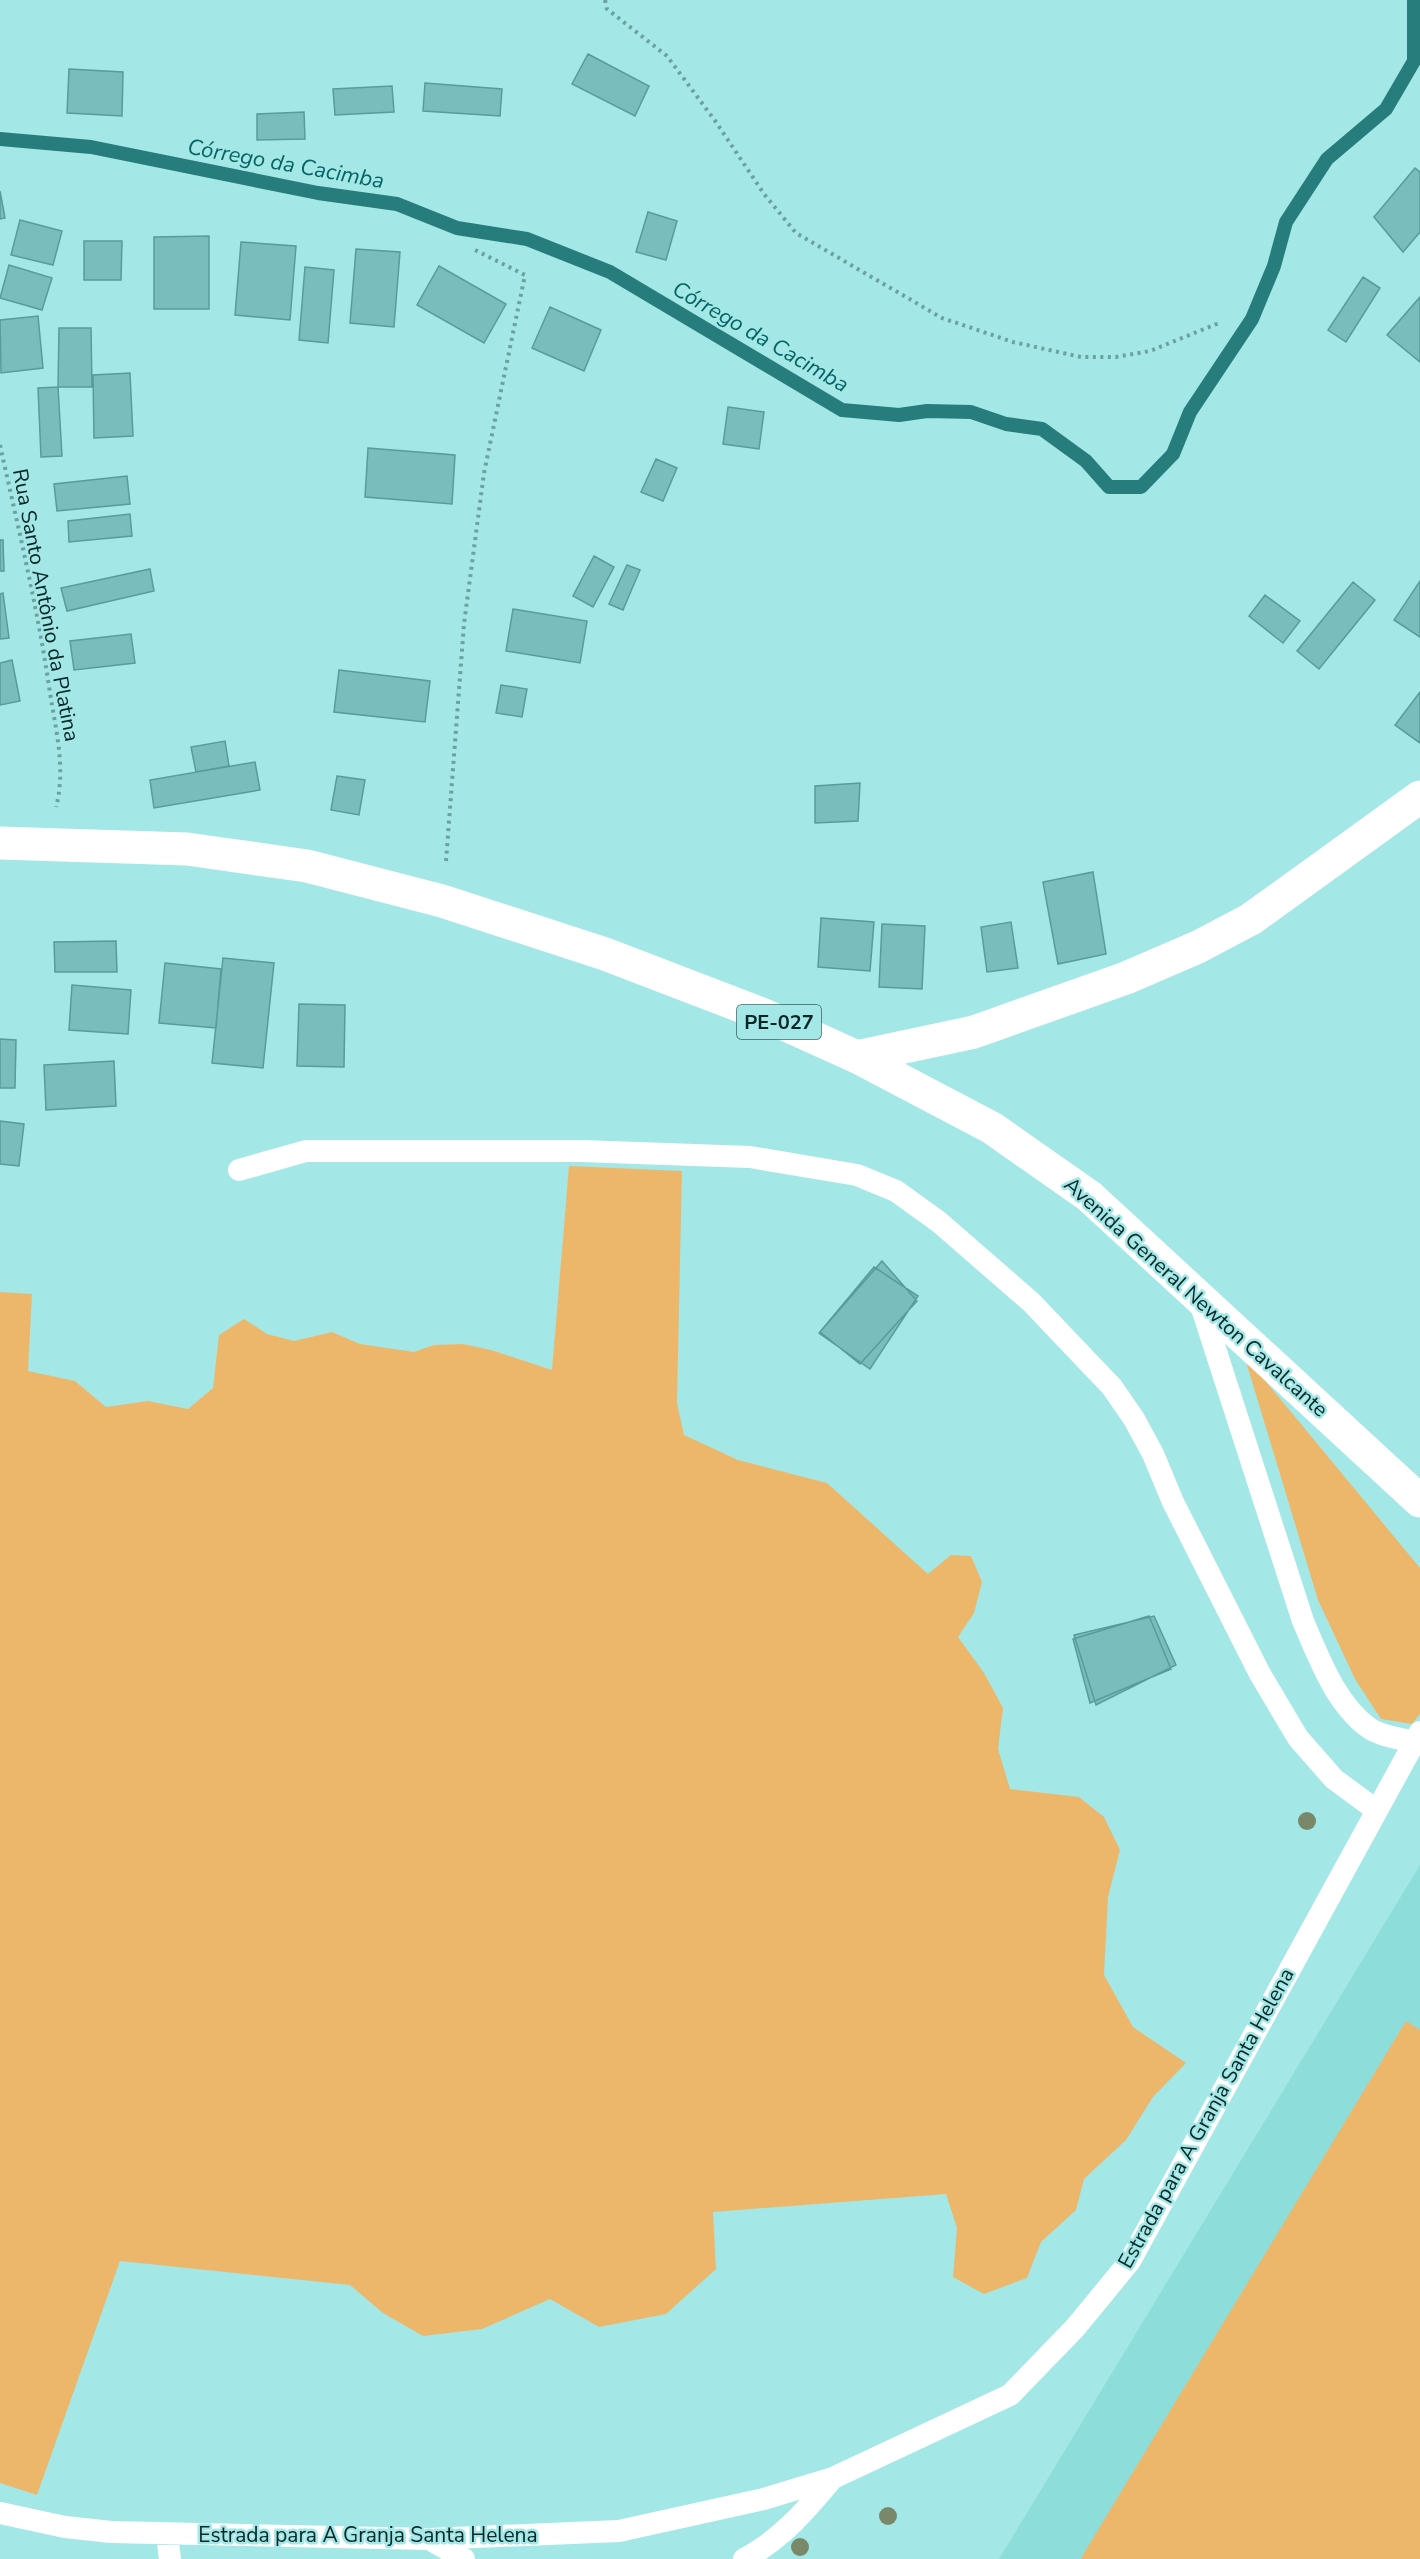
<svg xmlns="http://www.w3.org/2000/svg" width="1420" height="2559" font-family="'Nunito Sans',sans-serif">
	<style>
		.built { fill: #8ddddb }
		.green { fill: #edb76b }
		.lines { fill: none; stroke-linecap: round; stroke-linejoin: round }
		.stream { stroke: #277d7c; stroke-width: 14 }
		.building { fill: #79bdbc; stroke: #589c9b; stroke-width: 1.5 }
		.path { stroke: #6ba1a0; stroke-width: 4; stroke-dasharray: 3 4.5; stroke-linecap: butt }
		.lane { stroke: #fff; stroke-width: 22 }
		.street { stroke: #fff; stroke-width: 33 }
		.primary { stroke: #fff; stroke-width: 33 }
		.tree { fill: #7a886a }
		.labels { text-anchor: middle; stroke-width: 5; stroke-linejoin: round; paint-order: stroke }
		.shield { fill: #a3e8e7; stroke: #386161; stroke-width: 1.5 }
		.shield-label { font-size: 20px; font-weight: bold; fill: #0a2727 }
		.street-label { font-size: 21px; fill: #0a2727; stroke: #a3e8e7 }
		.water-label { font-size: 22px; font-style: italic; fill: #066464; stroke: #a3e8e7 }
	</style>
	<rect width="100%" height="100%" fill="#a3e8e7"/>
	<path class="built" d="M1420 1865V2559H999Z"/>
	<path class="green" d="M569 1166 682 1171 677 1403 684 1435 738 1460 827 1483 928 1574 951 1555 971 1556 982 1582 974 1613 958 1637 984 1673 1003 1708 998 1749 1010 1789 1079 1797 1104 1817 1120 1850 1108 1897 1104 1975 1133 2027 1186 2063 1153 2097 1126 2140 1084 2179 1076 2210 1041 2242 1027 2278 984 2294 953 2277 957 2228 946 2194 713 2212 716 2269 666 2314 599 2327 550 2299 482 2329 423 2336 383 2313 350 2285 120 2261 37 2495 0 2483V1292L32 1294 28 1371 75 1381 106 1407 148 1401 188 1409 213 1388 219 1335 244 1319 267 1334 294 1341 332 1332 360 1344 414 1352 434 1345 463 1344 491 1350 552 1370Z
		M1244 1355 1420 1568V1714L1412 1724 1381 1719 1355 1679 1318 1600Z
		M1406 2021 1420 2030V2559H1083L1081 2558Z"/>
	<g class="lines">
		<path class="stream" d="M0 139 91 147 318 193 397 204 457 228 527 239 610 272 842 410 899 415 927 411 971 412 1006 424 1042 429 1086 461 1109 487H1141L1173 454 1190 412 1252 319 1274 266 1286 222 1327 159 1386 109 1414 61V0"/>
	</g>
	<path class="building" d="M588 54 649 86 635 116 572 84Z
		M69 69 123 72 122 116 67 113Z
		M425 83 502 89 500 116 423 111Z
		M392 86 394 112 335 115 333 89Z
		M304 112 305 139 257 140V114Z
		M1415 168 1420 172V232L1403 252 1374 217Z
		M0 191 5 218 0 219Z
		M648 212 677 221 666 260 636 252Z
		M20 220 62 231 53 265 11 255Z
		M209 236V309H154V237Z
		M84 241H122L121 280H84Z
		M241 242 296 246 290 320 235 315Z
		M356 249 400 252 394 327 350 323Z
		M9 265 52 278 42 310 0 298Z
		M439 266 506 304 484 343 417 305Z
		M305 267 334 270 328 343 299 340Z
		M1363 277 1380 288 1346 342 1328 330Z
		M1420 297V362L1387 335Z
		M550 307 601 330 584 371 532 348Z
		M38 316 43 368 1 373 0 320Z
		M59 328H91L92 387H58Z
		M130 373 133 436 94 438 93 375Z
		M58 387 62 456 41 457 38 388Z
		M728 407 764 412 759 449 723 444Z
		M368 448 455 455 452 504 365 497Z
		M656 459 677 468 663 501 641 492Z
		M127 476 130 504 57 511 54 484Z
		M130 514 132 536 69 542 68 521Z
		M0 540H3L4 571H0Z
		M594 556 614 567 593 607 573 596Z
		M627 565 640 570 623 610 609 604Z
		M150 569 154 591 67 611 61 588Z
		M1420 581V637L1394 620Z
		M1353 582 1375 600 1319 669 1297 651Z
		M3 593 9 638 0 639V594Z
		M1265 595 1300 621 1283 643 1249 616Z
		M513 609 587 621 580 663 506 651Z
		M131 634 135 663 74 670 70 641Z
		M12 660 20 701 0 705V663Z
		M339 670 430 681 425 722 334 712Z
		M501 685 527 689 522 717 496 713Z
		M1420 692V743L1395 725Z
		M225 741 229 766 196 772 191 747Z
		M255 762 260 790 154 808 150 780Z
		M337 776 365 780 359 815 331 810Z
		M860 783 858 821 815 823V786Z
		M1093 872 1106 954 1058 964 1043 882Z
		M821 918 874 922 870 971 818 967Z
		M1011 922 1018 968 987 972 981 927Z
		M882 924 925 926 922 989 879 987Z
		M116 941 117 972H55L54 942Z
		M223 958 274 963 263 1068 212 1063Z
		M165 963 221 969 216 1028 159 1023Z
		M72 985 131 990 128 1034 69 1030Z
		M299 1004 345 1005 344 1067 297 1066Z
		M0 1039 16 1040 15 1088H0Z
		M114 1061 116 1106 46 1110 44 1065Z
		M0 1121 24 1124 19 1166 0 1164Z
		M882 1261 917 1301 860 1364 820 1332Z
		M874 1267 918 1296 870 1369 819 1333Z
		M1149 1616 1171 1669 1090 1703 1073 1639Z
		M1154 1616 1176 1665 1096 1705 1074 1635Z"/>
	<g class="lines">
		<path class="path" d="M605 0 607 9 667 56 716 122 764 194 796 233 942 318 1013 342 1081 357H1116L1150 351 1219 323
			M0 445C18 527 38 609 50 693 56 731 66 769 56 807
			M446 861 464 624 484 473 525 275 473 249"/>
		<path class="lane" d="M239 1170 306 1151H581L750 1157 857 1175 896 1191 939 1222 1031 1302 1112 1387 1134 1419 1153 1454 1173 1502 1260 1674 1298 1738 1334 1779 1376 1810
			M1199 1299 1303 1621C1319 1658 1335 1703 1369 1728 1380 1736 1400 1738 1413 1742
			M0 2513 65 2527 111 2532 429 2539 619 2531 764 2499 833 2478 1010 2395 1075 2328 1130 2261 1420 1732
			M167 2535 170 2559
			M429 2539 464 2559
			M744 2559C781 2540 807 2509 833 2478"/>
		<path class="street" d="M857 1057 974 1032 1126 978 1198 947 1251 919 1420 797"/>
		<path class="primary" d="M0 843 187 849 307 866 442 901 605 954 764 1015 857 1057 992 1128 1089 1196 1420 1501"/>
	</g>
	<g class="tree">
		<circle cx="1307" cy="1821" r="9"/>
		<circle cx="888" cy="2516" r="9"/>
		<circle cx="800" cy="2547" r="9"/>
	</g>
	<g class="labels">
		<rect class="shield" x="737" y="1005" width="84" height="34" rx="4.5"/>
		<g class="shield-label">
			<text x="779" y="1029">PE-027</text>
		</g>
		<g class="street-label">
			<text transform="translate(46 605) rotate(79)" y="7">Rua Santo Antônio da Platina</text>
			<text transform="translate(1196 1297) rotate(42)" y="7">Avenida General Newton Cavalcante</text>
			<text transform="translate(1206 2118) rotate(-61)" y="7">Estrada para A Granja Santa Helena</text>
			<text x="368" y="2542">Estrada para A Granja Santa Helena</text>
		</g>
		<g class="water-label">
			<text transform="translate(286 163) rotate(10)" y="8">Córrego da Cacimba</text>
			<text transform="translate(761 336) rotate(30)" y="8">Córrego da Cacimba</text>
		</g>
	</g>
</svg>
